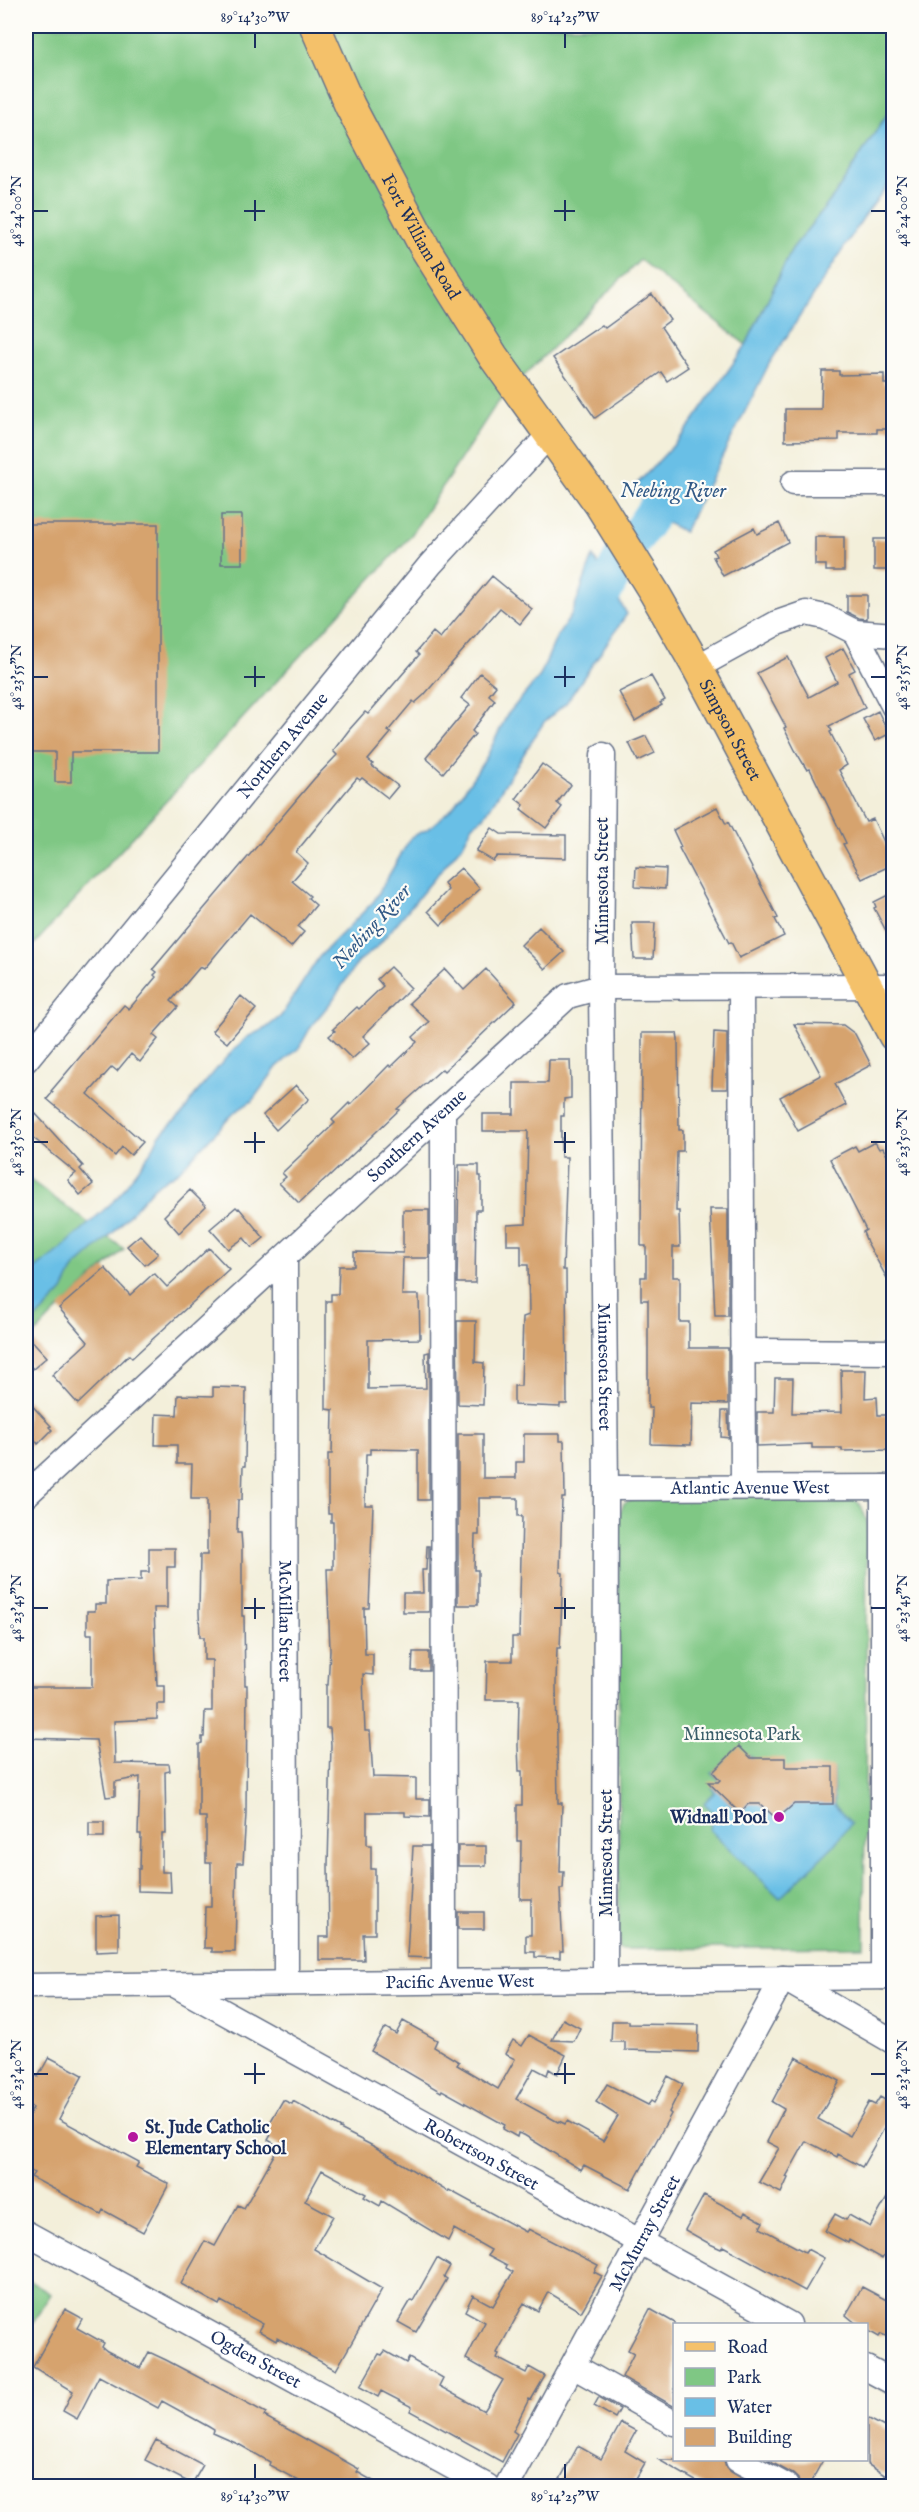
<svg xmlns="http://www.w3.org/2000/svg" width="919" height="2512" font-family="'IM FELL English',serif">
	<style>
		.green { fill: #7fc784; stroke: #4d7b71; stroke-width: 1.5 }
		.water { fill: #69bfe6; stroke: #4277a2; stroke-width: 1.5 }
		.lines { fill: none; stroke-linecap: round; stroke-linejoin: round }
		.river { stroke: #69bfe6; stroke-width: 36 }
		.building { fill: #d6a36e }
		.minor-casing { stroke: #677289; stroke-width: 27 }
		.major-casing { stroke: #677289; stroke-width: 33 }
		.minor { stroke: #fff; stroke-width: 24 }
		.major { stroke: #f4c16b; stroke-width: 30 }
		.ticks { fill: none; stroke: #1b2f5e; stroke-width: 2 }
		.poi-dot { fill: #b5179e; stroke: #fdfcf7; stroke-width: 2 }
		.labels { text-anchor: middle; stroke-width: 4.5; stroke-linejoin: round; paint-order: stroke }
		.street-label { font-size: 18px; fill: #1b2f5e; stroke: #fdfcf7 }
		.park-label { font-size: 18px; fill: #395d69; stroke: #fdfcf7 }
		.poi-label { font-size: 18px; font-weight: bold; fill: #1b2f5e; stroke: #fdfcf7; text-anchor: end }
		.water-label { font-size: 20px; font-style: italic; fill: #325a87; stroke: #fdfcf7 }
		.neatline { fill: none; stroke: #1b2f5e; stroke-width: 2 }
		.ticks-label { font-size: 15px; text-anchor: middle; fill: #1b2f5e }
	</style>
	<rect width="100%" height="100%" fill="#fdfcf7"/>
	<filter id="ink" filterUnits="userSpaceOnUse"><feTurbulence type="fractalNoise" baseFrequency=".0167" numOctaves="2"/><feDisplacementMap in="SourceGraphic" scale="12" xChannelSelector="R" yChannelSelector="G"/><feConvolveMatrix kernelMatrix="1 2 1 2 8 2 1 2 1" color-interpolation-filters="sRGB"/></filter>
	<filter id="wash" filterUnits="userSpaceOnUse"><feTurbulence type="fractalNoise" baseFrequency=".008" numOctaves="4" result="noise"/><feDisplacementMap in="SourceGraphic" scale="24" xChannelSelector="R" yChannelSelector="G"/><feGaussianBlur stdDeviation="1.35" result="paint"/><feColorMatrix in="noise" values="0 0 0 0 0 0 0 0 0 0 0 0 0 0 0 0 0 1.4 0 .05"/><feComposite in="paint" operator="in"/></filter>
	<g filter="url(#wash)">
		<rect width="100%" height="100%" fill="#f3efda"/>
		<path class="green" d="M26 26H893V105L834 196 792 249 746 345 640 260 497 403 410 537 26 953Z
			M26 1177 124 1249 52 1316 26 1344Z
			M850 1494 861 1506 867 1521 864 1947 619 1949 618 1517 624 1503 640 1497Z
			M26 2279 51 2294 26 2333Z"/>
		<path class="water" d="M893 105V179L863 218 769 364 684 532 652 515 637 484 684 434 746 345 792 249 834 196Z
			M593 556 627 614 566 703 544 722 484 817 473 825 463 844 377 947 358 962 332 1001 312 1025 299 1048 277 1067 252 1101 235 1112 179 1171 154 1187 114 1232 74 1268 63 1291 26 1329V1276L62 1248 118 1197 152 1150 159 1136 184 1112 194 1096 225 1059 247 1037 266 1028 281 1016 319 957 374 901 411 837 428 829 453 807 486 758 507 715 540 676 556 638 572 614Z
			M738 1748C764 1772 800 1769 833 1769L834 1805 851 1823 833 1846 780 1898 710 1830 713 1812 704 1803 715 1792 712 1788 720 1781 712 1773Z"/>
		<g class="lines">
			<path class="river" d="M586 628 621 559 679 475"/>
		</g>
		<g id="blocks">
			<path class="building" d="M652 294 670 320 661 327 688 367 667 381 661 372 595 418 553 358 602 325 605 328Z
				M822 371H839V375L884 374V384H894V429H877V433H839V440L785 441V409H821Z
				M221 515H242V564H221Z
				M779 523 788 542 723 576 713 557 716 556 713 550 754 528 757 534Z
				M26 524H158V752H71V782H55V752H26Z
				M815 537H844V571H826V565H815Z
				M874 539H894V570H874Z
				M492 576 532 609 520 624 500 608 424 695 415 703 413 701 388 731 391 733 368 760 373 764 372 766 398 786 388 798 362 778 360 780 357 778 296 852 308 863 292 881 310 896 308 898 316 905 298 927 304 932 291 947 250 914 204 969 200 967 171 1001 178 1007 153 1035 158 1039 140 1062 131 1054 117 1071 112 1067 88 1094 143 1142 131 1155 122 1147 115 1156 47 1099 53 1092 51 1091 124 1005 129 1009 156 977 154 975 157 972 153 969 314 779 337 755 333 751 349 730 365 712 368 714 419 655 416 652 433 632 440 638Z
				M847 595H867V619L859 618 847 612Z
				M843 648 855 670 849 673 865 708 829 726 832 731 830 732 847 765 839 770 866 822 873 819 887 848 894 845V864L862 879 843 844 846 843 810 769 807 770 795 750 784 728 786 727 757 673 788 657 809 697 837 682 825 658Z
				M480 673 496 686 489 695 495 700 472 731 475 734 443 773 426 758 470 705 461 698Z
				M651 676 665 700 660 703 662 705 635 721 619 692Z
				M878 711 889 734 875 741 863 719Z
				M646 736 655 753 638 761 629 743Z
				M542 764 571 785 557 803 562 807 546 828 521 809 524 805 516 799Z
				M717 807 726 824 728 822 778 918 775 919 784 936 739 958 731 942 729 943 679 848 681 847 673 830Z
				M492 828 501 834 566 835V858L497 856 493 861 476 851Z
				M636 867 666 869 665 889 635 887Z
				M461 868 480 889 441 925 428 911 448 890 444 883Z
				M894 892V946L874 908 876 907 874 902Z
				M632 923H655L653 959H634Z
				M539 927 564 952 545 969 521 945Z
				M390 967 411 988 363 1036 370 1043 352 1059 329 1036 335 1031 333 1029 357 1007 359 1009 383 986 377 979Z
				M445 969 464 990 486 969 516 1002 444 1071 442 1069 397 1109 399 1110 327 1179 326 1178 299 1203 279 1183 286 1177 282 1173 335 1123 332 1120 349 1103 350 1105 389 1065 391 1067 417 1042 413 1037 429 1022 409 1003Z
				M241 996 256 1009 227 1043 212 1031Z
				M794 1024 843 1025 855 1034 871 1065 835 1084 846 1105 798 1131 780 1097 821 1075Z
				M714 1032 727 1033V1089H712Z
				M642 1033H677L678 1039 679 1130H683V1151H677L676 1211H679L680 1247H673V1277H680V1322H689V1348H728V1404L692 1403 691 1445 651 1444 652 1408H648V1300H641V1277H646V1246H641Z
				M549 1060H570L571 1083V1098L564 1099V1116H561V1157H567L563 1270H566L567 1404H560V1407L514 1405V1386H521L523 1317 529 1315 528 1265H521V1245H507V1225L526 1224 528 1131H483V1114H514V1083H548Z
				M296 1085 309 1099 276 1130 263 1115Z
				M35 1113 83 1166 80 1169 93 1184 80 1195 68 1180 76 1173 26 1132V1124Z
				M875 1142 879 1149 883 1148 894 1169V1291L867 1242 863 1232 866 1230 830 1159 855 1146 858 1151Z
				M459 1165H479V1176H481V1210H476L475 1283H457Z
				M190 1190 206 1206 179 1233 164 1216Z
				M236 1207 238 1209 239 1208 264 1238 252 1248 244 1238 228 1249 210 1229Z
				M710 1209H728V1316H715Z
				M403 1210H429V1258H403L402 1295H419L420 1339 368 1340V1389L426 1388 425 1353 429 1352V1500H418V1450L370 1449V1454H366L365 1505H373L369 1608H364L365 1654H373V1675L363 1674 364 1707 365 1731H370L373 1777 416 1778V1799H430V1817L405 1816V1812H367V1845H371V1869H375V1934H363L364 1960H319V1937H329L328 1865 331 1745 330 1728H326V1685H328L330 1650 327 1569H333V1522H331V1514H328V1454H332L333 1410 326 1409V1301H331V1294H338L339 1266H354V1252L403 1253Z
				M140 1235 158 1254 145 1265 127 1246Z
				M209 1248 229 1269 132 1358 129 1355 78 1404 52 1375 88 1342 59 1308 105 1268 130 1295 154 1273 167 1287Z
				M457 1321H476L475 1362 484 1363 483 1405 458 1404Z
				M26 1334 47 1357 33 1369 26 1361Z
				M841 1370H866L865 1398 877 1397 878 1415H893V1450L842 1451V1448H812V1444L757 1446V1412H774L775 1378H793L792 1413 842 1412Z
				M213 1387 246 1388 245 1466H243L242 1500H238L237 1533H241L242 1546V1616H244L245 1685H247L246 1814 243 1863H237L235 1952H212V1948H204L205 1907H211V1863H206V1817H199V1744L202 1743V1737H204L205 1711H212V1660H204V1637H200L199 1612 200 1555H207V1499H191L192 1464H177V1445H155L156 1414 177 1415 178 1395 213 1396Z
				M26 1399 51 1426 49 1427 52 1430 38 1444 35 1440 26 1449Z
				M722 1411H728L729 1438 721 1437Z
				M458 1434H483V1478H516V1462H524V1434H560V1441H564L565 1498H562L560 1572 563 1573 560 1648H557L556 1684 558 1803H562L560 1872H564L563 1889H560L563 1951H560V1958L535 1957V1952H526V1935H531V1899H520L521 1841H517V1805H522V1771H519L518 1746 519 1700H486L487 1661H512V1637H519L522 1516H518V1498H479V1535H475L474 1570H478V1605H458Z
				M427 1546H429V1612H403V1593H423L422 1570H426Z
				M149 1548H175V1567H167V1608H154L157 1686H165V1704H157V1719L114 1721 115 1763 169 1764 170 1771 165 1772 166 1834H162V1872H170L171 1892 138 1891V1869H140L141 1834H138L140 1777 115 1782V1796L106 1797 96 1740 26 1738V1687H92V1634H87V1611H95V1604H106V1581L141 1580V1572H149Z
				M413 1652H429V1671H412Z
				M739 1746 751 1758H785V1767H833V1804H794L777 1819 760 1804H748L740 1813 708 1782H718L720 1780 713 1772Z
				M89 1822H104V1837H89Z
				M413 1846H430V1958L407 1957Z
				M458 1846H486V1866H458Z
				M458 1912H484V1929H458Z
				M119 1915V1951L96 1952V1916Z
				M563 2019 580 2028 574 2041 552 2040Z
				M403 2021 437 2040 434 2047 459 2062 457 2065 498 2089 515 2059 505 2054 513 2040 522 2046 529 2035 566 2055 557 2074 549 2069 547 2075 534 2068 516 2099 558 2122 559 2121 565 2124 567 2121 603 2141 618 2116 596 2102 607 2084 648 2105 651 2101 654 2103 668 2076 683 2084 669 2112 671 2114 630 2189 584 2165 581 2170 524 2135 518 2133 517 2137 503 2129 505 2125 442 2090 441 2092 371 2051 383 2030 386 2028 396 2034Z
				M612 2021H629V2024L699 2025 698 2052 625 2050V2042H611Z
				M49 2057 83 2075 59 2119 139 2162 136 2167 169 2184 143 2232 103 2210 101 2214 31 2177 34 2173 26 2168V2122L33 2108 26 2104V2070L38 2077Z
				M796 2057 840 2081 818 2119 850 2136 869 2102 875 2105 880 2097 894 2105V2111L862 2167 838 2154 837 2157 806 2141 786 2177 788 2178 781 2193 759 2182 779 2148 767 2142 784 2109 772 2102Z
				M283 2100 292 2104 293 2101 341 2128 340 2129 375 2147 448 2192 449 2190 526 2232 528 2229 598 2265 594 2272 602 2276 581 2312 548 2292 538 2311 524 2303 497 2353 499 2354 497 2358 526 2373 529 2367 545 2376 531 2400 529 2399 513 2431 517 2434 502 2462 410 2411 412 2407 381 2391 378 2397 360 2387 379 2354 382 2355 385 2351 406 2363 409 2358 443 2378 439 2386 484 2411 493 2397 503 2380 466 2359 485 2322 465 2311 473 2295 493 2306 513 2272 506 2268 507 2265 488 2255 491 2250 454 2229 448 2241 382 2201 380 2206 364 2197 366 2194 322 2170 305 2201 333 2216 314 2249 382 2289 336 2370 277 2338 276 2341 259 2331 263 2324 221 2301 219 2305 181 2284 205 2241 215 2246 238 2205 244 2208 279 2146 268 2140 271 2135 265 2131Z
				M894 2186V2239L882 2259 849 2240 848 2243 825 2231 835 2214 846 2220 849 2215 870 2227Z
				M704 2195 743 2216 745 2212 763 2222 760 2228 805 2252 807 2249 824 2258 805 2291 723 2246 721 2249 710 2244 685 2230Z
				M437 2258 450 2266 444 2277 447 2279 416 2332 398 2322 411 2300 413 2301Z
				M862 2287 894 2304V2322L886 2336 881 2334 879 2337 867 2330V2325H858L846 2315Z
				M65 2309 80 2317 82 2319 77 2328 104 2343 102 2347 107 2351 140 2368 149 2352 166 2360 266 2413 264 2416 359 2469 357 2472 384 2487H310L269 2465 270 2462 240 2445 213 2433 214 2430 209 2427 162 2401 158 2408 99 2376 77 2419 63 2411 73 2391 33 2367Z
				M650 2309 675 2323V2407L622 2377 634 2353 628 2350Z
				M599 2397 620 2409 615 2418 594 2406Z
				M867 2418 894 2432V2464L886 2476 867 2464Z
				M621 2423 636 2431 625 2451 645 2463 631 2487H570L559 2481 578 2446 601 2459Z
				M156 2440 203 2465 192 2484 145 2460Z
				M659 2460H724L726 2467 731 2472 757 2487H706Z
				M767 2460H823L808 2487H800L798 2479 793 2474Z"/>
		</g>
	</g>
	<g filter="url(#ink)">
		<use href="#blocks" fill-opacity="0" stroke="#677289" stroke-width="1.5"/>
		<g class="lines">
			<g class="minor-casing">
				<g id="minor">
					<path d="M793 483H894"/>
					<path d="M855 632 894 707"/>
					<path d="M697 667 777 623 806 613 825 617 855 632 894 635"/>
					<path id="s1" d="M603 755 601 987 606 1488 605 1980"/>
					<path d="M741 987 743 1486"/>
					<path id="s2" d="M26 1060 430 565 548 436"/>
					<path d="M443 1112 444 1981"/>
					<path id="s3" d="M285 1258 286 1983"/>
					<path d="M742 1351 894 1352"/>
					<path d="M883 1487V1977"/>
					<path id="s4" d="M606 1488 894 1487"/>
					<path id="s5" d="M26 1495 568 996 601 987 894 986"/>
					<path d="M783 1978 894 2042"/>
					<path id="s6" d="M175 1985 789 2324"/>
					<path id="s7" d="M26 1986 894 1977"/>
					<path id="s8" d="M26 2233 487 2486"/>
					<path d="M573 2366 674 2423"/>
					<path d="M866 2368 894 2383"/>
					<path d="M738 2460 786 2486"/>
					<path id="s9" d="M507 2486 783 1978"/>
				</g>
			</g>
			<g class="major-casing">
				<g id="major">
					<path id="s10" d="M315 26 350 106 425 248 493 356 600 505 654 592 697 667 894 1036"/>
				</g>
			</g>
			<use href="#minor" class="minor"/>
			<use href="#major" class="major"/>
		</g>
	</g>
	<path class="ticks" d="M255 33V48M565 33V48M255 200V221M565 200V221M33 211H48M244 211H265M554 211H575M871 211H886M255 666V687M565 666V687M33 677H48M244 677H265M554 677H575M871 677H886M255 1132V1153M565 1132V1153M33 1142H48M244 1142H265M554 1142H575M871 1142H886M255 1598V1619M565 1598V1619M33 1608H48M244 1608H265M554 1608H575M871 1608H886M255 2063V2084M565 2063V2084M33 2074H48M244 2074H265M554 2074H575M871 2074H886M255 2464V2479M565 2464V2479"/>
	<g class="poi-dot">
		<circle cx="779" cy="1817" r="6"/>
		<circle cx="133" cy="2137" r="6"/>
	</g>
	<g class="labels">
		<g class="street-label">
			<text dy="6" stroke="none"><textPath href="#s10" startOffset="236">Fort William Road</textPath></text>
			<text dy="6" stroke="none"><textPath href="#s10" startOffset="819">Simpson Street</textPath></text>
			<text dy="6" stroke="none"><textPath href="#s2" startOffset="406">Northern Avenue</textPath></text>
			<text transform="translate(602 881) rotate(-90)" y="6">Minnesota Street</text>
			<text dy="6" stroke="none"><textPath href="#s5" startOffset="531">Southern Avenue</textPath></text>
			<text dy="6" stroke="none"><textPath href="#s1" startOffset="612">Minnesota Street</textPath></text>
			<text dy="6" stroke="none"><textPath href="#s4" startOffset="144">Atlantic Avenue West</textPath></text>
			<text dy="6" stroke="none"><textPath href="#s3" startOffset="363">McMillan Street</textPath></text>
			<text transform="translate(606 1853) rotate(-90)" y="6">Minnesota Street</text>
			<text dy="6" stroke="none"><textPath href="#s7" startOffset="434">Pacific Avenue West</textPath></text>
			<text dy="6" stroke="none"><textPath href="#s6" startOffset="350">Robertson Street</textPath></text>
			<text dy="6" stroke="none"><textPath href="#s9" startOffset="288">McMurray Street</textPath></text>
			<text dy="6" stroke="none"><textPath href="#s8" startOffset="262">Ogden Street</textPath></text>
		</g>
		<g class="park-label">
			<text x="742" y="1740">Minnesota Park</text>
		</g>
		<g class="poi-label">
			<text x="767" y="1823">Widnall Pool</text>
			<text x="145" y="2133" text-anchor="start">St. Jude Catholic<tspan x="145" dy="21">Elementary School</tspan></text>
		</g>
		<g class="water-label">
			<text x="673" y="497">Neebing River</text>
			<text transform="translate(371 926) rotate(-48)" y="7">Neebing River</text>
		</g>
	</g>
	<rect width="919" height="2512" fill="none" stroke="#fdfcf7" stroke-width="66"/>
	<rect x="673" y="2323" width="195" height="138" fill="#fdfcf7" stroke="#a3aaba" stroke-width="1.5"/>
	<rect x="685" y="2342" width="30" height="9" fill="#f4c16b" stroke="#a3aaba" stroke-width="1.5"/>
	<text x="727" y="2353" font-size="18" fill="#1b2f5e">Road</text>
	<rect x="685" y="2368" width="30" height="18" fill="#7fc784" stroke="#a3aaba" stroke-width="1.5"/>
	<text x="727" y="2383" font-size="18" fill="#1b2f5e">Park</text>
	<rect x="685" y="2398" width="30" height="18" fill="#69bfe6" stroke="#a3aaba" stroke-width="1.5"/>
	<text x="727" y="2413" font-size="18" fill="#1b2f5e">Water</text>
	<rect x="685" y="2428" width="30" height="18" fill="#d6a36e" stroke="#a3aaba" stroke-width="1.5"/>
	<text x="727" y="2443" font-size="18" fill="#1b2f5e">Building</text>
	<rect x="33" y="33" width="853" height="2446" class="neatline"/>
	<g class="ticks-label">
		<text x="255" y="22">89°14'30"W</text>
		<text x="565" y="22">89°14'25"W</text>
		<text transform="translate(16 211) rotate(-90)" y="5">48°24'00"N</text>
		<text transform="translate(902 211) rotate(-90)" y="5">48°24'00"N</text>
		<text transform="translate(16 677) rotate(-90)" y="5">48°23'55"N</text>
		<text transform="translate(902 677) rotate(-90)" y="5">48°23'55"N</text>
		<text transform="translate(16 1142) rotate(-90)" y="5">48°23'50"N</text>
		<text transform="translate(902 1142) rotate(-90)" y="5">48°23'50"N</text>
		<text transform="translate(16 1608) rotate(-90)" y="5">48°23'45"N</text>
		<text transform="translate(902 1608) rotate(-90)" y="5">48°23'45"N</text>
		<text transform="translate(16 2074) rotate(-90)" y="5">48°23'40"N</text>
		<text transform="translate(902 2074) rotate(-90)" y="5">48°23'40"N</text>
		<text x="255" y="2501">89°14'30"W</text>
		<text x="565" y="2501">89°14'25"W</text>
	</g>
</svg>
